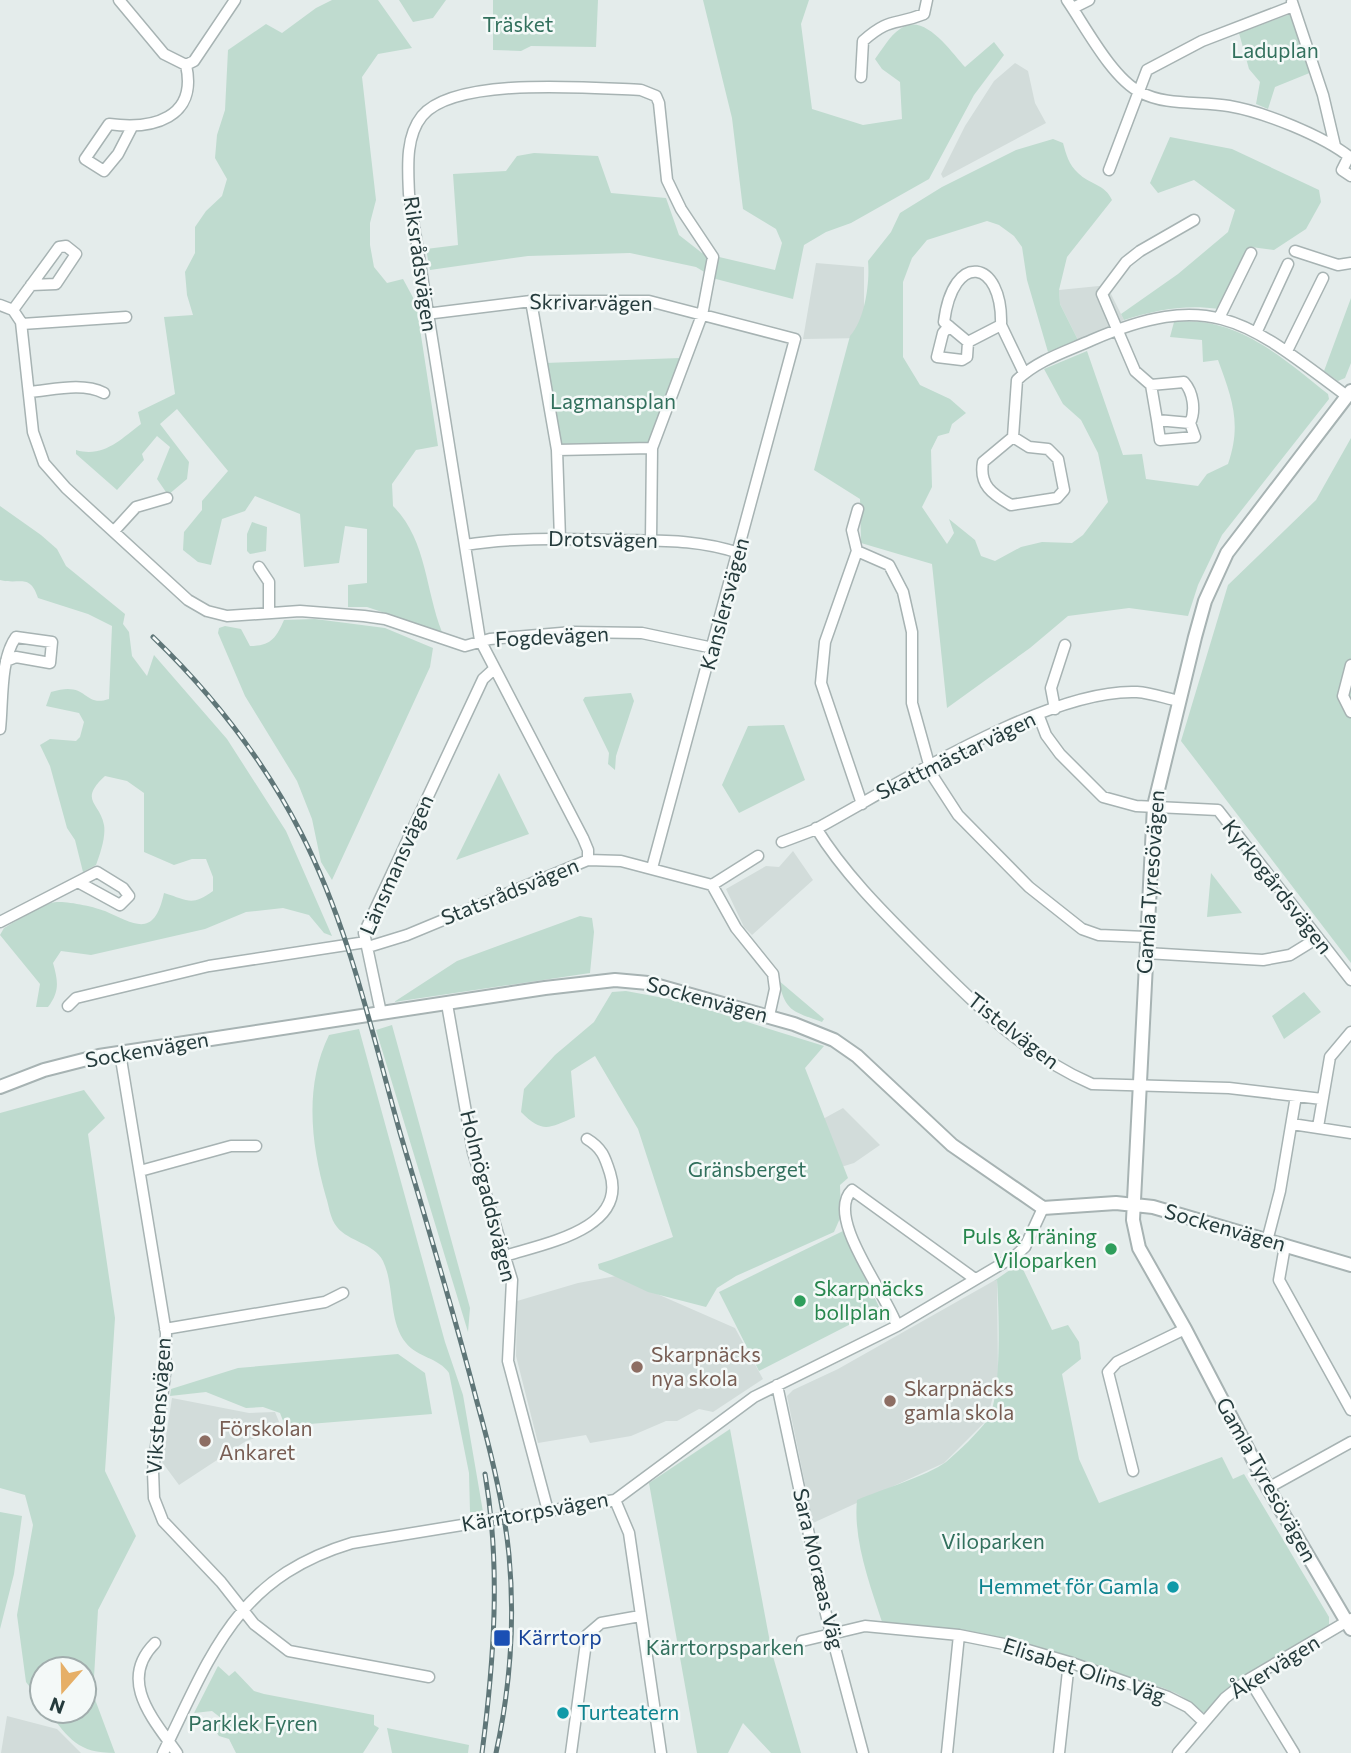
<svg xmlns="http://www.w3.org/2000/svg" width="1351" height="1753" font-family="Commissioner,sans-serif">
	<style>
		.built { fill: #d2dcda }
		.green { fill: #bfdbcf }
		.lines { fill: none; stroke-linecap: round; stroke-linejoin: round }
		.minor-casing { stroke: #a7b3b3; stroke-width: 13 }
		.tertiary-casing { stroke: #a7b3b3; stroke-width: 16 }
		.minor { stroke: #fff; stroke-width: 10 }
		.tertiary { stroke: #fff; stroke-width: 12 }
		.rail-casing { stroke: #5f7678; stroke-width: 5 }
		.rail { stroke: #f4f9f8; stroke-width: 2.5; stroke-dasharray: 8; stroke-linecap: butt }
		.leisure-dot { fill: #2e9e5b; stroke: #f4f9f8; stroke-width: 2.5 }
		.education-dot { fill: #8d6e63; stroke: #f4f9f8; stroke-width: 2.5 }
		.culture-dot { fill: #0f9aa8; stroke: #f4f9f8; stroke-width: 2.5 }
		.transit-dot { fill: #1a4fb4; stroke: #f4f9f8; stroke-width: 2.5 }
		.labels { text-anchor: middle; stroke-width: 5; stroke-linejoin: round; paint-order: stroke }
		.park-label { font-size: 21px; fill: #32705d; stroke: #f4f9f8 }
		.street-label { font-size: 21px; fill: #253b3c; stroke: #f4f9f8 }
		.leisure-label { font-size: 21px; fill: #27864d; stroke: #f4f9f8; text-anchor: end }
		.education-label { font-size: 21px; fill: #785e54; stroke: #f4f9f8; text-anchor: start }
		.culture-label { font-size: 21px; fill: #0d838f; stroke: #f4f9f8; text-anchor: end }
		.transit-label { font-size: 21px; fill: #164399; stroke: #f4f9f8; text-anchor: start }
	</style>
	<rect width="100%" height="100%" fill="#e4eceb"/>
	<path class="built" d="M1015 63 1028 71 1035 103 1046 123 943 178 941 174 965 126 994 81Z
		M816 263 864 267V338L803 339Z
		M1099 286 1111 294 1124 320 1078 340 1060 304 1059 290Z
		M793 851 813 880 752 935 744 927 726 889 766 866 779 867Z
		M843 1108 880 1145 854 1163 841 1167 823 1119Z
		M616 1276 735 1328 763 1379 713 1412 699 1409 677 1421H666L631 1436 590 1443 586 1435 538 1443 516 1356 517 1301 578 1283Z
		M997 1279 998 1376 987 1420 944 1463 813 1523 787 1396 793 1390 838 1369Z
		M172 1398 249 1413 275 1412 282 1429 246 1441 179 1485 162 1462Z
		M7 1716 57 1729 81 1753H1Z"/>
	<path class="green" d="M332 0H378L412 48 378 54 362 77 376 200 370 223V245L374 267 387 283 403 279 416 303 438 446 416 450 392 484 393 506C427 540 425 589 442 632L367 607H348V585L367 583V529L345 526 339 563 304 567 300 514 255 496 245 511 222 519 211 565 198 562 183 550 184 532 202 510V501L228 471 177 409 160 424 189 462 187 479 168 495 157 479 170 447 157 436 142 454 144 460 117 490 76 454V450C103 458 120 440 141 424L138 412 175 394 164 317 193 315 187 295 185 272 195 253V227L206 211 222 196 227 179 215 158 217 135 225 110 228 50 266 24 282 33 316 8Z
		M399 0H446L433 18 413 22Z
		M493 0H598L596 47 531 46 521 51 493 50Z
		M703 0H809L801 24 812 109 863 125 902 119 900 82 882 69 875 59C882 50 890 35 900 29 924 11 951 52 965 67L994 42 1004 55 974 95 929 179 851 223 826 232 804 245 793 299 716 279 696 267 630 253 528 256 430 270 426 249 458 245 453 174 506 171 517 156 534 153 598 156 611 193 666 198 679 235 702 253 775 270 782 243 776 229 743 209 732 118Z
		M1293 13 1312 72 1275 87 1268 109 1256 104 1260 82 1249 69 1239 33Z
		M1170 137 1232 149 1319 190 1321 202 1306 229 1274 250 1251 247 1219 309C1185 304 1156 310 1124 320L1121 314 1178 274 1228 232 1235 210 1194 180 1158 193 1150 183Z
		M1053 139 1063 143C1066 154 1069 165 1078 173 1090 185 1105 184 1112 200L1067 257 1059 290 1060 304 1078 340 1048 352 1027 280 1022 247 1014 236 999 225 987 221 927 240 912 258 903 282V357L920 385 950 399 966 413 952 424 949 433 938 436 931 450 932 487 922 507 947 544 954 533 949 519 975 540 981 556 995 561 1021 547 1042 542 1072 543 1083 535 1108 502 1098 453 1081 420 1063 404 1044 369 1087 351 1123 455 1142 454 1146 479 1198 486 1207 474 1228 464C1242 424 1232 398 1218 360L1203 362 1202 340 1170 337 1174 322C1236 315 1283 358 1328 394L1329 399 1222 535 1198 585 1188 616 1129 608 1068 616 1030 648 947 708 932 564 861 543 860 499 814 470 850 336C865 319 870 283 868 261L891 232 900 213 942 187 1016 150Z
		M1351 298V363L1345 378 1338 381 1324 371Z
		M680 358 649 443 559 444 545 363Z
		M1351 438V963L1181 741 1228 585 1316 500Z
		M0 506 41 535 57 549 66 566 125 614 123 624 129 632 132 656 147 676 154 655 227 739 286 831 332 936 324 933 309 915 283 908 246 912 205 929 91 955 61 951 53 963C58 981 60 991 48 1007H36L40 984 0 935 4 928C15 922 45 902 57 902 67 901 96 907 105 911 135 924 154 939 164 893 188 900 191 907 213 891V877L206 859H192L174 865 144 852V793L127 781 105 776C78 801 100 802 104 825 106 837 100 854 96 865L83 872 75 840 67 828 50 766 40 745 50 739 76 741 80 737 84 722 79 713 46 706 51 692C89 680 82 708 109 699L112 626 88 614 38 598C30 573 20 585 0 580Z
		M252 522 267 527 266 551 250 554 247 551V534Z
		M315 619 385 628 433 648 430 667 332 880 321 862 312 819 297 781 245 696 218 633 219 628 225 626 241 629 250 646C271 646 276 638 284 620Z
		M631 693 634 701 616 756 615 770 608 764 609 753 583 700 585 697Z
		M784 725 805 780 739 813 722 785 748 726Z
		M499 773 529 834 456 860Z
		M1211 873 1242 913 1207 917Z
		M580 916 592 918 594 932 590 973 394 1002 457 961Z
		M778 980 824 1019 822 1022C792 1011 786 1012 778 980Z
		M626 991 680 1001 824 1046 805 1068 848 1178 840 1185 841 1216 834 1232 736 1276 717 1288 706 1307 648 1292 599 1269 598 1264 611 1260 673 1237 638 1129 595 1056 571 1071 575 1117C549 1128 543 1134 521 1112L524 1089 555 1055 594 1022 612 992Z
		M1304 992 1321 1012 1284 1039 1272 1016Z
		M392 1025 470 1308 468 1332 376 1030Z
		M359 1029 445 1342 463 1395 483 1512H470L469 1473 449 1373C439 1358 417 1357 406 1343 388 1321 395 1286 383 1261 374 1243 349 1242 337 1227 330 1219 329 1206 326 1197 311 1144 304 1086 329 1035Z
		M84 1090 105 1118 88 1134 115 1318 105 1471 136 1536 98 1610 93 1694 115 1753C78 1753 69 1739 48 1711H84V1669H42V1703L26 1682 17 1615 33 1525 25 1495 0 1488V1113Z
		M843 1231 880 1309 759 1371 719 1292Z
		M1020 1263 1052 1330 1068 1325 1079 1342 1081 1359 1062 1374 1079 1459 1099 1503 1222 1457 1233 1479 1244 1474 1329 1617V1627L1207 1713C1199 1712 1196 1708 1190 1702 1173 1688 1145 1683 1124 1676 1046 1650 965 1629 882 1622 870 1585 853 1540 857 1500 880 1490 927 1476 946 1462 959 1451 978 1433 988 1419 1002 1397 999 1309 997 1280L994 1281Z
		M398 1354 425 1373 432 1414 285 1426 280 1413 263 1407 246 1408 206 1392 170 1396 171 1389 238 1368Z
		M730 1429 772 1653 801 1753H771L743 1723 728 1753H697L649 1483Z
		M0 1512 22 1516 14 1574 0 1629Z
		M218 1666 229 1676 235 1671 254 1691 264 1694 374 1715V1725L379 1728 363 1753H236L229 1739 219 1736 214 1729 221 1718 212 1711 194 1713Z
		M387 1728 469 1745 468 1753H392Z"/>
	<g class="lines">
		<g class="minor-casing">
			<path id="minor" d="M119 0 164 54 186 65
				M1067 0C1085 26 1112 78 1140 92 1165 106 1201 101 1229 106 1264 112 1324 136 1351 158
				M1292 2 1323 95 1335 146
				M1073 8 1089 0
				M861 77 863 41C890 17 894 26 924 14L927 0
				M132 127 118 154 104 171 85 159 109 124C153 130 198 118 186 65L194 61 235 0
				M1349 156 1342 170 1351 176
				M1109 170 1147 70 1202 41 1293 6
				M1295 251 1338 265 1351 263
				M531 301 557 450 560 539
				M0 305 13 310 21 322 33 432 44 463 66 488 188 600 207 611 227 616 300 611 364 616 385 619 465 646 490 639 573 632 642 633 713 648
				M13 310C28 289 44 268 59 247L66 246 76 254 56 284 31 285
				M426 314 531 301H649L795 339 652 868
				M1219 318 1251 253
				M22 324 126 317
				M1001 325C1003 259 953 250 944 322L968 342 1001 325 1024 373
				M949 326 943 333 937 357 962 360 967 357 968 342
				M1257 331 1288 264
				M1287 351 1323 278
				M1151 385 1184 382C1193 392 1196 410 1190 423L1157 420 1151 385 1135 371 1102 294 1126 262 1140 251 1194 220
				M29 392C53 390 82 382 104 393
				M1157 420 1160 440 1195 437 1190 423
				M1013 437 983 462C979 485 992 494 1011 505L1057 498 1064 490 1058 459 1048 449 1029 447 1013 437 1017 380C1038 360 1065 352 1092 340 1214 287 1250 324 1347 396
				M557 450 652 448
				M858 509 852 530 857 551 825 642 821 683 862 804
				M115 530 136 507 167 498
				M465 545C515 537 566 539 616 540 661 541 696 539 739 553
				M857 551 889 565 903 592 912 632V703L932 775 958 815 1029 887 1082 929 1099 935 1146 937
				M259 567 269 582V612
				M1351 665 1343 696 1351 712
				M1055 709 1051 688 1065 645
				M1038 714 1046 735 1060 754 1103 797 1136 806 1218 810 1351 980
				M0 729C3 701 0 659 16 637L52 642 50 663 16 657 6 661
				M816 828C843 872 881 910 917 946 970 999 1022 1054 1092 1084L1229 1088 1322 1099
				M782 842 814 830C894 787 1047 688 1137 692 1151 693 1165 698 1179 701
				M588 860V850L583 838 480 640 409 194C408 169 405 137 422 116 455 76 591 88 641 90L656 96 659 103 667 180 681 209 713 257 702 315 652 448 651 541
				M712 885 758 856
				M0 922 97 872 123 888 129 896 120 905 78 882
				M366 942 381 1013
				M368 947 407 935 588 860 621 861 712 885 736 928 773 974 775 989 769 1016
				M1146 953 1263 960 1290 955 1316 939
				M447 1004 473 1152 512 1280 508 1361 548 1511
				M68 1006 76 998 209 966 366 942 364 933 483 679 494 669
				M120 1053 166 1333 165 1374 153 1471 154 1498 163 1521 221 1582 254 1624 289 1651 429 1677
				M1292 1124 1351 1133
				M1318 1127 1330 1057 1351 1032
				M140 1171 231 1146H256
				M1267 1241 1280 1191 1296 1096
				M1285 1246 1279 1280 1351 1410
				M505 1256C541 1244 628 1230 610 1173 605 1157 602 1148 587 1139
				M897 1326C887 1294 824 1217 852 1190L975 1279
				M165 1329 325 1302 343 1293
				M777 1385 826 1614 863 1753
				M1133 1471 1108 1372 1117 1362 1185 1329
				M1268 1488 1351 1442
				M615 1500 629 1533 661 1753
				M802 1641 865 1626 959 1635 1014 1646 1069 1662 1168 1697 1188 1707 1204 1722
				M155 1643C117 1681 154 1720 177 1753
				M1249 1679 1294 1753
				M163 1753C212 1653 236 1578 352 1543L615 1500 754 1397 897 1326 1015 1256 1025 1247 1043 1208
				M571 1753 587 1635 601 1623 640 1616
				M947 1753 959 1635
				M1059 1753 1069 1662
				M1178 1753 1225 1698 1249 1679 1351 1619"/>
		</g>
		<g class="tertiary-casing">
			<path id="tertiary" d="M1351 391 1227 553 1205 601 1195 637 1154 806 1133 1220 1139 1248 1185 1329 1268 1488 1351 1629
				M0 1087 44 1070 99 1056 545 988 615 980 648 983 794 1024 834 1040 857 1056 952 1145 1043 1208 1116 1203 1153 1207 1351 1265"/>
		</g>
		<use href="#minor" class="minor"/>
		<use href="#tertiary" class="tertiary"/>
		<g class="rail-casing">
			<path id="rail" d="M153 637C213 695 263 759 301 833 350 929 372 1034 401 1136 427 1224 454 1313 477 1402 491 1452 504 1504 509 1555 515 1620 510 1689 496 1753
				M482 1753C494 1661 501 1566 485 1474"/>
		</g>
		<use href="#rail" class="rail"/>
	</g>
	<g class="leisure-dot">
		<circle cx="1111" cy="1249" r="7"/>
		<circle cx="800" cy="1301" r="7"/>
	</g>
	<g class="education-dot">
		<circle cx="637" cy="1367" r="7"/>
		<circle cx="890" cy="1401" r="7"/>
		<circle cx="205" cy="1441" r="7"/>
	</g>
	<g class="culture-dot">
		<circle cx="1173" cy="1587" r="7"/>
		<circle cx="563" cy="1713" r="7"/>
	</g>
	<rect class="transit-dot" x="493" y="1629" width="18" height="18" rx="3.5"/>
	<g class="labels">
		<g class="park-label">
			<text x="518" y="32">Träsket</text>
			<text x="1275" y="58">Laduplan</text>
			<text x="613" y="409">Lagmansplan</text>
			<text x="747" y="1177">Gränsberget</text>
			<text x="993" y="1549">Viloparken</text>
			<text x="725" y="1655">Kärrtorpsparken</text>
			<text x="253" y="1731">Parklek Fyren</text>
		</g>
		<g class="street-label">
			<text transform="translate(420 264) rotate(82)" y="7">Riksrådsvägen</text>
			<text transform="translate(591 303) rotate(1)" y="7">Skrivarvägen</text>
			<text transform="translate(603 540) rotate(1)" y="7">Drotsvägen</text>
			<text transform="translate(725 604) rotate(-75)" y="7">Kanslersvägen</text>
			<text transform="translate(552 637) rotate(-3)" y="7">Fogdevägen</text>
			<text transform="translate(956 756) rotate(-26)" y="7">Skattmästarvägen</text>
			<text transform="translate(397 865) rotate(-66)" y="7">Länsmansvägen</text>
			<text transform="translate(1151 882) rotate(-86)" y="7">Gamla Tyresövägen</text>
			<text transform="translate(1277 887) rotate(52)" y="7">Kyrkogårdsvägen</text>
			<text transform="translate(510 892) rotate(-22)" y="7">Statsrådsvägen</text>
			<text transform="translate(707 1000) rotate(15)" y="7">Sockenvägen</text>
			<text transform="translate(1013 1031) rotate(38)" y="7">Tistelvägen</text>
			<text transform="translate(147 1050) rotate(-10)" y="7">Sockenvägen</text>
			<text transform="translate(488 1196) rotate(76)" y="7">Holmögaddsvägen</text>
			<text transform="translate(1225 1228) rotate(16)" y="7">Sockenvägen</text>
			<text transform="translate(159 1406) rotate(-86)" y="7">Vikstensvägen</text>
			<text transform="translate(1266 1480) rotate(61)" y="7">Gamla Tyresövägen</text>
			<text transform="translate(535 1512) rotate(-10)" y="7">Kärrtorpsvägen</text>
			<text transform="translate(818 1569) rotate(77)" y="7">Sara Moræas Väg</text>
			<text transform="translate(1275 1667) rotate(-32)" y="7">Åkervägen</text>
			<text transform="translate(1084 1671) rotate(18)" y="7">Elisabet Olins Väg</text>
		</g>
		<g class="leisure-label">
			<text x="1097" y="1244">Puls &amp; Träning<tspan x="1097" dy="24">Viloparken</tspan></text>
			<text x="814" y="1296" text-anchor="start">Skarpnäcks<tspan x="814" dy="24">bollplan</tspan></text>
		</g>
		<g class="education-label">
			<text x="651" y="1362">Skarpnäcks<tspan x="651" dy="24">nya skola</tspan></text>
			<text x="904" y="1396">Skarpnäcks<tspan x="904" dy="24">gamla skola</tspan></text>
			<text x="219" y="1436">Förskolan<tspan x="219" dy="24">Ankaret</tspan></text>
		</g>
		<g class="culture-label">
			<text x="1159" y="1594">Hemmet för Gamla</text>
			<text x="577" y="1720" text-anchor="start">Turteatern</text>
		</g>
		<g class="transit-label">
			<text x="518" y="1645">Kärrtorp</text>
		</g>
	</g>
	<g transform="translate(63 1690) rotate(200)"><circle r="33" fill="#f4f9f8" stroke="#a1adad" stroke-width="2"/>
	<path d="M0-5L12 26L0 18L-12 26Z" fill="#e6af67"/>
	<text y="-10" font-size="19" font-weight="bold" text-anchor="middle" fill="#253b3c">N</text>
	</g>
</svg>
